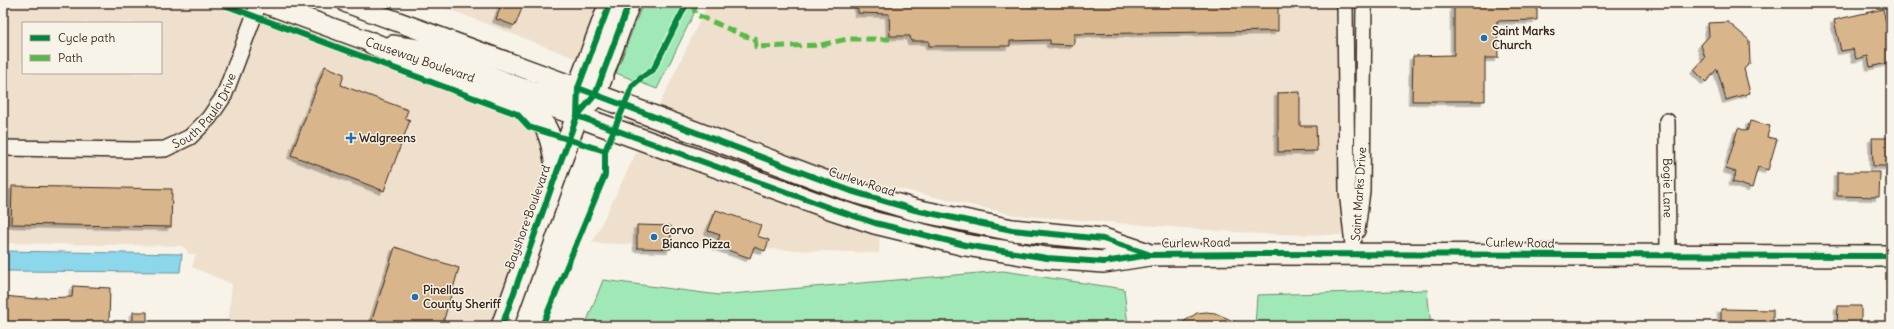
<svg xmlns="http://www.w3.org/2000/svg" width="1894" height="329" font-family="Delius,sans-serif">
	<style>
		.built { fill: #eee0cc; fill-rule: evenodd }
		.green { fill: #a0e9b7; stroke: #6e8a6a }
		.water { fill: #8cd7ec; stroke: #6c929a }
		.building { fill: #d8b58a; stroke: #3b2a1e; filter: url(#shadow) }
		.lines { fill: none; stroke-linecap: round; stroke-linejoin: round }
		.minor-casing { stroke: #3b2a1e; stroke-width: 18 }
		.tertiary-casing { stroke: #3b2a1e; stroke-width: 22 }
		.secondary-casing { stroke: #3b2a1e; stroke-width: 24 }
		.minor { stroke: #f7f3e8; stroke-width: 15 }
		.tertiary { stroke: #f7f3e8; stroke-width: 19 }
		.secondary { stroke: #f7f3e8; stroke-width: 21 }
		.quiet { stroke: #58b947; stroke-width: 5; stroke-dasharray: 10 5; stroke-linecap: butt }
		.cycleway-casing { stroke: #f7f3e8; stroke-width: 8 }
		.cycleway { stroke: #00873e; stroke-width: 6 }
		.poi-dot { fill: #1f6fb2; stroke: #f7f3e8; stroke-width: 1.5 }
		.labels { text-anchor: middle; stroke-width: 3; stroke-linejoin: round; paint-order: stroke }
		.poi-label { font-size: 12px; font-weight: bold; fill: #3b2a1e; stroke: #f7f3e8; text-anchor: start }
		.street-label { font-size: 12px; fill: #3b2a1e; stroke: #f7f3e8 }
	</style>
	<defs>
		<filter id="shadow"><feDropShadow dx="-3.5" dy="3.5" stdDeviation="0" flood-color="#0004"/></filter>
	</defs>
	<rect width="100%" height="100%" fill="#f7f3e8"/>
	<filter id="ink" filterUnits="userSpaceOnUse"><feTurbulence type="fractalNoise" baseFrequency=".025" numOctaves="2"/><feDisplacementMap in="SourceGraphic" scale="8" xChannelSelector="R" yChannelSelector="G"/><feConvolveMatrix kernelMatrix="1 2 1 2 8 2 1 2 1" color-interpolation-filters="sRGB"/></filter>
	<g filter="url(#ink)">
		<path class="built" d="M3 3H240L249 7 217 91 204 112 186 129 163 140 134 142 3 140ZM23 23H161V73H23Z
			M433 3H601L580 60Z
			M708 3H1337L1339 191 1344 235 1261 234 1015 215 882 185V191L657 110Z
			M264 12 362 49 513 110 536 126 549 169 493 326H228L232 284 192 267 196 254H188L187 250 182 246 3 243V157L134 159 168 157 195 143 216 123 231 99Z
			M639 147 880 233 879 253 592 243Z"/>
		<path class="green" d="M643 3H699L657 89 616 73Z
			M1003 271 1124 289 1128 326H585L603 280 719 295Z
			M1427 290 1431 326H1255L1257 295Z"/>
		<path class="water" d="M3 251 182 254 180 272 3 271Z"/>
		<path class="building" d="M502 3H524L515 26 496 19Z
			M858 3H1278V31L1074 34V45L1050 44V40L1010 41V46H929V41H911L910 36H890L889 14 858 13Z
			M1454 3H1537V20L1497 21 1498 58H1485V101H1412L1413 56 1454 55Z
			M1883 9 1891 44V62L1870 67 1868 56 1856 59 1853 49 1841 51 1834 20Z
			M1728 22 1749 40 1750 63 1744 69 1750 93 1726 100 1717 69 1706 82 1694 70 1705 58 1701 45 1709 36 1708 23Z
			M325 66 344 74 341 85 408 110 405 118 410 120 384 191 291 155Z
			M1300 92V126H1316L1317 151 1278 152V93Z
			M1750 121 1770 126 1767 137 1777 139 1768 170 1758 167 1752 188 1732 182 1736 172 1726 169 1738 128 1747 131Z
			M1872 138H1891V166H1873Z
			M1837 172H1880L1879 197 1837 196Z
			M12 186 172 189 171 227 11 224Z
			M716 210 761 225 757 236 769 240 765 251 754 247 750 258 716 246 720 235 708 231Z
			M637 225 671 226V249L637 248Z
			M395 247 459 268 442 326H370Z
			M73 286 110 288 109 323H97V326H3V296L36 299V298L72 297Z
			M1838 306H1861V326H1837Z
			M1721 309 1773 310V326H1721Z
			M133 312H147V326H133Z
			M1206 312 1215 313 1245 326H1177L1197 313Z"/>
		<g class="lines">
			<g class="minor-casing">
				<g id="minor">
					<path d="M1345 3 1347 191 1354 254"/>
					<path id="s1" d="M1667 121 1668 255"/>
					<path id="s2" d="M3 148 134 150 165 149 190 137 209 118 224 96 259 3"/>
					<path d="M1357 231 1362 191 1364 3"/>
				</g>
			</g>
			<g class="tertiary-casing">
				<path id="tertiary" d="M264 3 387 48
					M347 3 578 88
					M527 98 577 116"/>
			</g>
			<g class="secondary-casing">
				<path id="secondary" d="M372 43C388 51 403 59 419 66 447 78 526 99 541 121 552 134 553 153 557 170
					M393 46C403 48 413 49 423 51 477 65 534 108 591 96
					M578 88 851 191 915 210 1012 230 1103 239 1145 253
					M586 106 595 95 629 3
					M577 116 830 208 875 223 965 245 1047 258 1104 262 1149 255 1258 254 1891 256
					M502 326 577 116 578 88 610 3"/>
			</g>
			<use href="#minor" class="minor"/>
			<use href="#tertiary" class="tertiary"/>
			<use href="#secondary" class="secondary"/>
			<path class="quiet" d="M694 3 695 14 745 36 755 38 756 47 821 45 847 39H890"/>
			<g class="cycleway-casing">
				<path id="cycleway" d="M219 3 517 114 529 127 605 151
					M578 88 851 191 915 210 1012 230 1103 239 1148 254
					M577 116 830 208 875 223 965 245 1047 258 1104 262 1149 255 1258 254 1891 256
					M577 116 595 95 629 3
					M502 326 577 116 578 88 610 3
					M542 326 605 175V151L633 85 641 78 653 70 687 3"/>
			</g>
			<use href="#cycleway" class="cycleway"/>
		</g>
	</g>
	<g class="poi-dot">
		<circle cx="1484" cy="38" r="4"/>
		<path d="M349 132h4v4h4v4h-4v4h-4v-4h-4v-4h4z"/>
		<circle cx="654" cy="237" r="4"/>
		<circle cx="415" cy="297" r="4"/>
	</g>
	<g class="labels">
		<g class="poi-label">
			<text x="1492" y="35">Saint Marks<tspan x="1492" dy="14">Church</tspan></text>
			<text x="359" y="142">Walgreens</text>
			<text x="662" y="234">Corvo<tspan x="662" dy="14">Bianco Pizza</tspan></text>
			<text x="423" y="294">Pinellas<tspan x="423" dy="14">County Sheriff</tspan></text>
		</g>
		<g class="street-label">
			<text transform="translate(420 60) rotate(19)" y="4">Causeway Boulevard</text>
			<text dy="4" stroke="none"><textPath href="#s2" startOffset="219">South Paula Drive</textPath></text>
			<text transform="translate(862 182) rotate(18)" y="4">Curlew Road</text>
			<text dy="4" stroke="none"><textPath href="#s1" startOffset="67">Bogie Lane</textPath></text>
			<text transform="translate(1359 194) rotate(-86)" y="4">Saint Marks Drive</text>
			<text transform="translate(528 217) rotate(-70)" y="4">Bayshore Boulevard</text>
			<text transform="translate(1196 243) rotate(-1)" y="4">Curlew Road</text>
			<text transform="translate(1520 243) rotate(1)" y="4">Curlew Road</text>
		</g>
	</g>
	<rect width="1894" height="329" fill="none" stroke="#f7f3e8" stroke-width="16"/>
	<rect x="8" y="8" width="1878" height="313" fill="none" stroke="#3b2a1e" stroke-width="1.5" filter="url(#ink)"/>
	<rect x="22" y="22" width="140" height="52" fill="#f7f3e8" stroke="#aca397"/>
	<rect x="30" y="35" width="20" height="6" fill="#00873e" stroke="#aca397"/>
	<text x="58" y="42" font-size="12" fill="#3b2a1e">Cycle path</text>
	<rect x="30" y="55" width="20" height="6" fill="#58b947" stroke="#aca397"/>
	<text x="58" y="62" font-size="12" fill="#3b2a1e">Path</text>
</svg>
